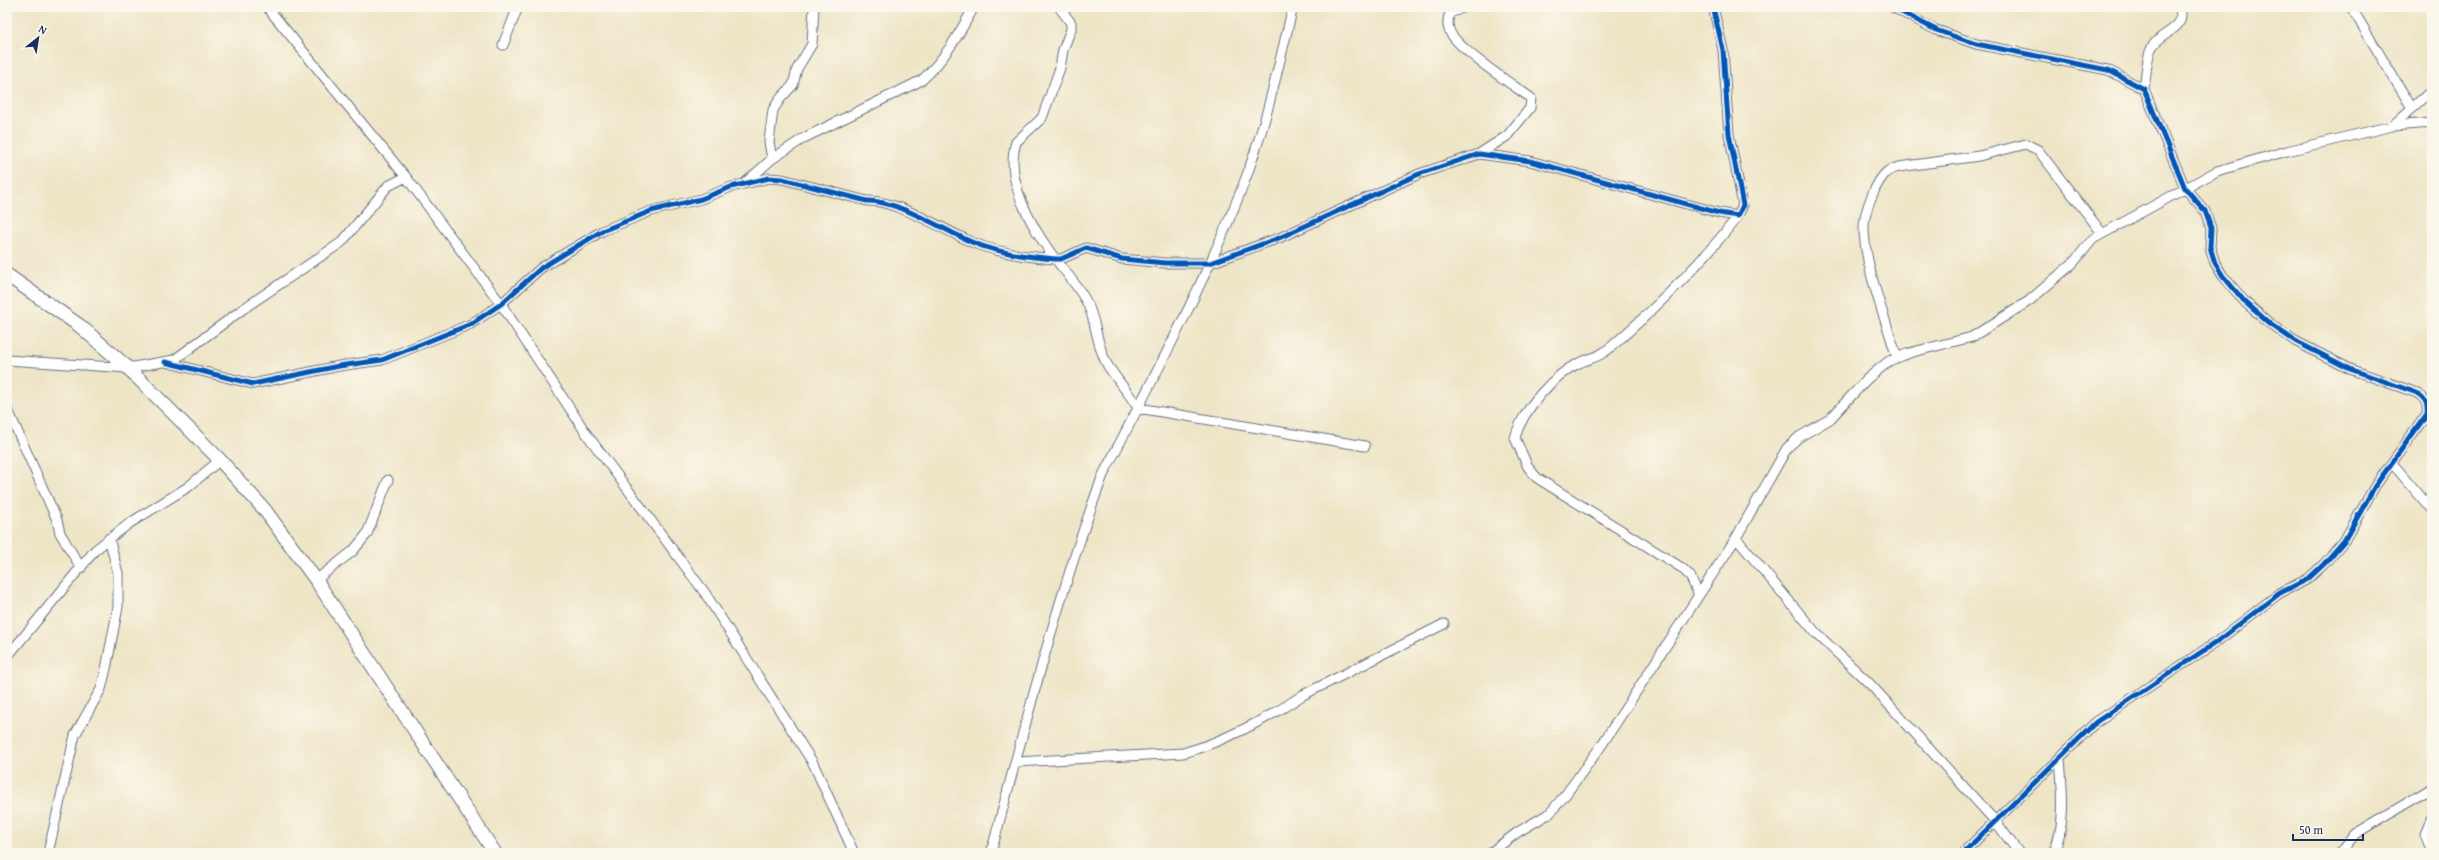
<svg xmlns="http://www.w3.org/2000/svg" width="2439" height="860" font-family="'Gentium Book Plus',serif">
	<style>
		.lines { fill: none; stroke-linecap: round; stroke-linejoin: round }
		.street-casing { stroke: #656f82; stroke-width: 11 }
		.secondary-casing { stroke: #656f82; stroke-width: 15 }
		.street { stroke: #fff; stroke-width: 9 }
		.secondary { stroke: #fff; stroke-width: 13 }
		.cycleway-casing { stroke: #fbf7ec; stroke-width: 8 }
		.cycleway { stroke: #0057b8; stroke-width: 5 }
	</style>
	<rect width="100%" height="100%" fill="#fbf7ec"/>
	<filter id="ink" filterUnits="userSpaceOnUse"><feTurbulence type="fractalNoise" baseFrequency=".025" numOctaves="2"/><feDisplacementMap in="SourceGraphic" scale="8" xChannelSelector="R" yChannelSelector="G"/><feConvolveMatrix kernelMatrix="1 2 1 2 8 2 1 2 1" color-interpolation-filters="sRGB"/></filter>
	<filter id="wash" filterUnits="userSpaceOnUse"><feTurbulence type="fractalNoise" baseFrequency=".012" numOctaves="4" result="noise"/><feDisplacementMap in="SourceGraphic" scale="16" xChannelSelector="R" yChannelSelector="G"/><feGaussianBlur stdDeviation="0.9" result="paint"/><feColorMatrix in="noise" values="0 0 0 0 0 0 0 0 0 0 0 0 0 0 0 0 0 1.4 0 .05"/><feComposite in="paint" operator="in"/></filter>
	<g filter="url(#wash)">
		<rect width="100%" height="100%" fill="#eee5c6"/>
	</g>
	<g filter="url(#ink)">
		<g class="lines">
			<g class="street-casing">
				<path id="street" d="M267 7 406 177 501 304 588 436 705 593 813 763 854 853
					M1059 7 1071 23V29L1063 50 1060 68 1042 118 1016 142C1005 177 1028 220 1048 249 1061 268 1078 284 1088 305 1097 324 1096 346 1108 366 1117 380 1129 393 1138 408L1365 446
					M1465 7 1450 13C1447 20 1447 27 1451 34 1464 53 1510 83 1531 98L1530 108 1507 136 1479 154
					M1892 7 1936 30 1976 44 2108 70 2144 89 2185 188 2205 211 2211 228 2210 247 2215 263 2223 276 2245 302 2270 324 2295 341 2350 369 2417 393C2426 399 2428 404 2427 414L2375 486 2344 541 2324 564 2308 579 2280 593 2215 643 2096 722 1963 853
					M2351 7 2412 108
					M503 45 518 7
					M2144 89C2146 77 2146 61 2151 49 2159 31 2189 30 2179 7
					M2392 126 2432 90
					M772 159 769 142 773 110 780 99 793 85 797 69 812 44 814 7
					M746 182 772 159 804 138 922 80C945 59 959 34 974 7
					M1897 358C1886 320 1864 266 1864 227 1864 212 1876 180 1888 171 1891 169 1896 168 1899 167L1979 156 2026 144 2038 150 2102 233
					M7 360 128 368 174 360 243 309 342 242 388 186 406 177
					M165 362 253 384 339 366 382 360 471 324 501 304 541 268 602 231 651 211 701 199 731 187 769 178 782 179 867 201C898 200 945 231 974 243 998 253 1030 257 1055 259H1061L1086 248 1122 259 1165 263H1210L1279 238 1419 174 1479 154 1530 161 1719 213 1738 216 1743 205 1729 134 1723 50 1713 7
					M7 408 57 520 60 533 81 568
					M2392 463 2432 510
					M1736 538 1816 633 1870 684 1996 822 2019 853
					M316 580 353 551 367 534 388 480
					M1699 595 1690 576 1682 568 1537 478 1528 467 1515 438C1522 411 1553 375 1579 363 1593 357 1598 358 1611 347 1657 307 1701 264 1738 216
					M7 657 95 550 130 523 188 487 220 460
					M1016 762 1183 753C1223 742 1269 718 1303 695L1444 624
					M2432 818 2425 834 2432 852
					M48 853 75 735 101 689 106 669 118 607V573L109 538
					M991 853C1025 726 1057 598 1103 475 1152 381 1203 287 1242 188 1265 130 1278 67 1293 7
					M1490 853 1518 832 1550 813 1566 794 1601 746 1736 538 1787 448 1799 437 1830 419 1867 379 1889 361 1909 353 1972 337 2029 301 2073 263 2093 239 2217 171 2287 151 2392 126 2432 123
					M2053 853C2067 825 2062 788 2060 758
					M2340 853 2355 834 2432 788"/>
			</g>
			<g class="secondary-casing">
				<path id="secondary" d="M7 275 80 326 128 368 220 460 264 509 316 580 495 853"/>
			</g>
			<use href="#street" class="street"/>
			<use href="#secondary" class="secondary"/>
			<g class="cycleway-casing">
				<path id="cycleway" d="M1892 7 1936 30 1976 44 2108 70 2144 89 2185 188 2205 211 2211 228 2210 247 2215 263 2223 276 2245 302 2270 324 2295 341 2350 369 2417 393C2426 399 2428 404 2427 414L2375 486 2344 541 2324 564 2308 579 2280 593 2215 643 2096 722 1963 853
					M165 362 253 384 339 366 382 360 471 324 501 304 541 268 602 231 651 211 701 199 731 187 769 178 782 179 867 201C898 200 945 231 974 243 998 253 1030 257 1055 259H1061L1086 248 1122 259 1165 263H1210L1279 238 1419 174 1479 154 1530 161 1719 213 1738 216 1743 205 1729 134 1723 50 1713 7"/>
			</g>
			<use href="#cycleway" class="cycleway"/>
		</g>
	</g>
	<rect width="2439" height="860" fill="none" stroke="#fbf7ec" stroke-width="24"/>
	<g transform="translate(38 38) rotate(30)" stroke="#fbf7ec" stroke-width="3" paint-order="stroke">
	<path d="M0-3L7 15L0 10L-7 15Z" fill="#1b2f5e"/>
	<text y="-6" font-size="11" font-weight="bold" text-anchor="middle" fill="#1b2f5e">N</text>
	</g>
	<path d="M2293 834v6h70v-6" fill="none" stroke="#1b2f5e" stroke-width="2"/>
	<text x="2299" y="834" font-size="12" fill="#1b2f5e" stroke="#fbf7ec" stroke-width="3" paint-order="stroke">50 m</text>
</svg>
